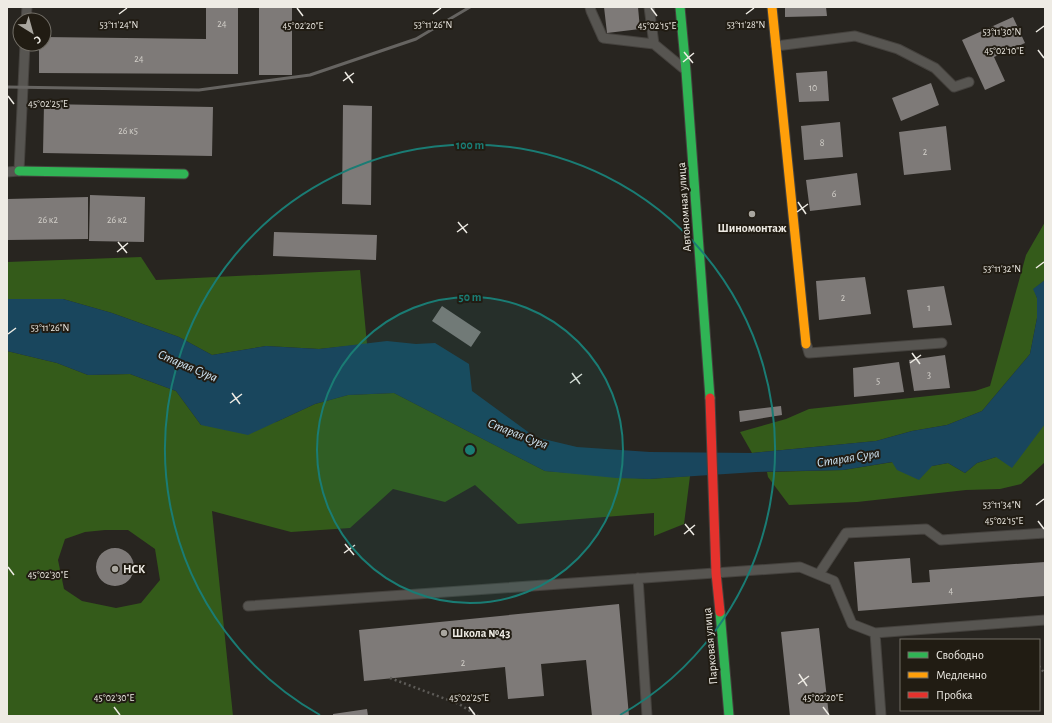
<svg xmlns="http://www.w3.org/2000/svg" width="1052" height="723" font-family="'Alegreya Sans',sans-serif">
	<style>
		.forest { fill: #345b1a; fill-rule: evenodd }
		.water { fill: #19465d }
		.building { fill: #7e7a78 }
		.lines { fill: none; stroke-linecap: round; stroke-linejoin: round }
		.lane-casing { stroke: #45423e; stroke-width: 11 }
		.fast-casing { stroke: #45423e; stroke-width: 11 }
		.slow-casing { stroke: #45423e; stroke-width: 11 }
		.jam-casing { stroke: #45423e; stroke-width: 11 }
		.path { stroke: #5d5b57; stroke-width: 2.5; stroke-dasharray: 2 3; stroke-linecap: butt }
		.lane { stroke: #575551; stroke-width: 9 }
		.fast { stroke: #30b455; stroke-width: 9 }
		.slow { stroke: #ff9f0a; stroke-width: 9 }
		.jam { stroke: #e5322d; stroke-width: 9 }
		.rail { stroke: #666461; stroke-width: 3 }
		.ticks { fill: none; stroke: #eeebe4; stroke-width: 1.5 }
		.ring { fill: none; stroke: #1a7c74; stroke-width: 2 }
		.poi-dot { fill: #a9a69f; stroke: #211c13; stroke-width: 1.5 }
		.labels { text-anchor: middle; stroke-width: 4; stroke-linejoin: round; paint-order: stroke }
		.number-label { font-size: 10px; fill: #d2cfc9 }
		.street-label { font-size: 12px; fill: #eeebe4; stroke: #211c13 }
		.poi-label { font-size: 12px; font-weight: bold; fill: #eeebe4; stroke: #211c13; text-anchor: start }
		.water-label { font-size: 13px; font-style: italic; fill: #cee3f1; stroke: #211c13 }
		.ticks-label { font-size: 10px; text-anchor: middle; fill: #eeebe4; stroke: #211c13; stroke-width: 4; stroke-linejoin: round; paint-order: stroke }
		.centre { fill: #1a7c74; stroke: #211c13; stroke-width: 2 }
		.ring-label { font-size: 12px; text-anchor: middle; font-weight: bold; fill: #1a7c74; stroke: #211c13; stroke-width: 4; stroke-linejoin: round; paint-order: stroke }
	</style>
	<rect width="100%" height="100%" fill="#282520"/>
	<path class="forest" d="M1045 222V280L1034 289 1037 298V318L1030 354 982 411 947 425 912 431 876 441 752 453 740 432 786 419 809 409 975 391 990 386 1026 255Z
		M141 257 156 280 360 270 367 344 319 349 266 346 212 355 179 337 112 313 63 299H7V262Z
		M7 351 57 363 88 375 130 374 176 391 201 425 276 422 315 404 348 395 394 393 545 471 649 479 690 476 684 524 654 536V513L518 524 475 485 445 502 393 489 350 528 291 532 212 511 233 716H7ZM105 530H128L155 549 160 580 141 603 116 608 82 601 64 589 58 560 65 539 85 532Z
		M1045 424V462L1021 484 1000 489 966 490 857 502 789 505 768 477 767 472 843 470 893 462 932 466 948 463 965 473 977 463 996 457Z"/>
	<path class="water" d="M1045 280V424L1012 468 996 457 977 463 965 473 948 463 932 466 919 480 897 470 892 462 843 470 756 472 649 479 616 478 545 471 394 393 348 395 315 404 248 435 201 425 176 391 130 374 88 375 57 363 7 351V299H63L112 313 179 337 212 355 266 346 319 349 387 341 416 344 435 343 469 364 472 391 535 437 577 447 650 452 752 453 876 441 912 431 947 425 982 411 1030 354 1037 318V298L1033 289Z"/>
	<path class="building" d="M206 7H238V74L39 73V44H44V37L206 39Z
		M259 7H292V75H259Z
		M604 7H638L640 29 607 33Z
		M785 7H826L827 16 785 17Z
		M1013 17 1025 43 994 57 1005 81 985 90 962 40Z
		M827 71 829 101 799 102 796 73Z
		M931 83 939 105 901 121 892 98Z
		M44 104 213 107 212 156 43 153Z
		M343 105 372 106 371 205 342 204Z
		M840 122 843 157 804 160 801 126Z
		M946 126 951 170 904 175 899 132Z
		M857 173 861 205 810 211 806 180Z
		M90 195 145 197 144 242 89 241Z
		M88 197V239L7 240V199Z
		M274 232 377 235 376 260 273 256Z
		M865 277 871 314 819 320 816 281Z
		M944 286 952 325 913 328 907 290Z
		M442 306 481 332 471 347 432 321Z
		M945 355 950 388 914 391 909 360Z
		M899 362 904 392 854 397 853 368Z
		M781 406 782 415 740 422 739 411Z
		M96 567a19 19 0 1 1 38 0a19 19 0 1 1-38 0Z
		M910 558 912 583 930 582 929 570 1045 562V596L858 611 854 562Z
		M619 604 629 716H592L586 660 541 664 544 696 508 699 505 667 364 681 359 630Z
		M819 628 829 716H790L781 632Z
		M367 709 368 716H333V714Z"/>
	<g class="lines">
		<g class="lane-casing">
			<path id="lane" d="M590 7 591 11 603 38 654 44 683 68
				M649 7 654 44
				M26 20 27 7
				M776 46 855 36 898 49 935 68 954 87 969 82
				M7 172 19 171 25 44
				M807 346 809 353 942 343
				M819 574 846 533 926 529 941 540 1045 533
				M638 578 647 716
				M248 606 800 567 834 581 852 624 875 633 1045 620
				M875 633 881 716"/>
		</g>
		<g class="fast-casing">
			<path id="fast" d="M680 7 686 71 710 398
				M19 171 184 174
				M720 612 729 716"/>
		</g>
		<g class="slow-casing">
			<path id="slow" d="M772 7 806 344"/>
		</g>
		<g class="jam-casing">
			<path id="jam" d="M710 398 716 573 720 612"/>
		</g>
		<path class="path" d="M1039 666 1045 674
			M390 678 459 704 478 716"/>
		<use href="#lane" class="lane"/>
		<use href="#fast" class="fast"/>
		<use href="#slow" class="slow"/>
		<use href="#jam" class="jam"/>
		<path class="rail" d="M7 87 199 90 310 75 416 39 470 7"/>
	</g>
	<path class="ticks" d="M297 8 303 16M651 8 657 16M119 14 127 8M433 14 441 8M746 14 754 8M1036 32 1044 26M1038 50 1044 58M684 52 693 63M683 62 694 53M345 72 353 83M343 81 354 73M8 96 14 104M798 202 806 214M797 212 808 204M458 222 467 233M457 232 468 224M118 242 127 253M117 252 128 243M1036 268 1044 262M8 334 16 328M912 353 920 364M910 363 921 355M572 373 580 384M570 383 582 374M232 393 240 404M230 403 242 394M1036 505 1044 499M1038 521 1044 529M685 524 694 535M684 534 695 525M345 544 354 555M344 553 355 545M8 567 14 575M799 674 807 686M798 684 809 676M114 707 120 715M469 707 475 715M823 707 829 715"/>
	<circle cx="470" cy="450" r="153" fill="#1a7c74" fill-opacity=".12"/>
	<g class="ring">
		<circle cx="470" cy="450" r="153"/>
		<path d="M320 715A305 305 0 1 1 620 715"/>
	</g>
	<g class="poi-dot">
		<circle cx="752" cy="214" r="4"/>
		<circle cx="115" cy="569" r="4"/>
		<circle cx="444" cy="633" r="4"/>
	</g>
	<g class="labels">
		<g class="number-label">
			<text x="222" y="27">24</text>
			<text x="139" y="62">24</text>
			<text x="813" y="91">10</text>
			<text x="128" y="134">26 к5</text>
			<text x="822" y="146">8</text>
			<text x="925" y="155">2</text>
			<text x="834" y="197">6</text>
			<text x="48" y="223">26 к2</text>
			<text x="117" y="223">26 к2</text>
			<text x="843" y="301">2</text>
			<text x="929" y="311">1</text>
			<text x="929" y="378">3</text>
			<text x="878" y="384">5</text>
			<text x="951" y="594">4</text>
			<text x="463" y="666">2</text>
		</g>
		<g class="street-label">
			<text transform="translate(684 207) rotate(-94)" y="4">Автономная улица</text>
			<text transform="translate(710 646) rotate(-95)" y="4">Парковая улица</text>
		</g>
		<g class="poi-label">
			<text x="752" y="232" text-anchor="middle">Шиномонтаж</text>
			<text x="123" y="573">НСК</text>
			<text x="452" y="637">Школа №43</text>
		</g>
		<g class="water-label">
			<text transform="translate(188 365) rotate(23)" y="5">Старая Сура</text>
			<text transform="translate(518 433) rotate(21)" y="5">Старая Сура</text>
			<text transform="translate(848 457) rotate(-9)" y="5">Старая Сура</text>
		</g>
	</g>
	<g class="ticks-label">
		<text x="119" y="28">53°11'24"N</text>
		<text x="433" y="28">53°11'26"N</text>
		<text x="746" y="28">53°11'28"N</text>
		<text x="303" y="29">45°02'20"E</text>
		<text x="657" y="29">45°02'15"E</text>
		<text x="1002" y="35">53°11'30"N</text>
		<text x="1004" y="54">45°02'10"E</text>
		<text x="48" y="107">45°02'25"E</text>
		<text x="1002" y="272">53°11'32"N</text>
		<text x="50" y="331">53°11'26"N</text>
		<text x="1002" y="508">53°11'34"N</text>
		<text x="1004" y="524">45°02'15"E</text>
		<text x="48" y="578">45°02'30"E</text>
		<text x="114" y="701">45°02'30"E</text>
		<text x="469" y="701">45°02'25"E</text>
		<text x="823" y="701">45°02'20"E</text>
	</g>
	<circle cx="470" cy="450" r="6" class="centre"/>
	<g class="ring-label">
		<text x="470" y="149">100 m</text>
		<text x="470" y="301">50 m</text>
	</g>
	<rect width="1052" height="723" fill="none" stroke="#eeebe4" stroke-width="16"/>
	<rect x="900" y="639" width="140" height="72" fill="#211c13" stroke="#736f67"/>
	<rect x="908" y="652" width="20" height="6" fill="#30b455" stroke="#736f67"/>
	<text x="936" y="659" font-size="12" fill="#eeebe4">Свободно</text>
	<rect x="908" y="672" width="20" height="6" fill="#ff9f0a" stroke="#736f67"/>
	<text x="936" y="679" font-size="12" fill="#eeebe4">Медленно</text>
	<rect x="908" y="692" width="20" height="6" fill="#e5322d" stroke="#736f67"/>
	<text x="936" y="699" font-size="12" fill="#eeebe4">Пробка</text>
	<g transform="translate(32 32) rotate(143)"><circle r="19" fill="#211c13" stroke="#736f67"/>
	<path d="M0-3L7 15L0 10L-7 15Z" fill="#a9a69f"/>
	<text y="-6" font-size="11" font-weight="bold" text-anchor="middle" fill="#eeebe4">С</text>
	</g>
</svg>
